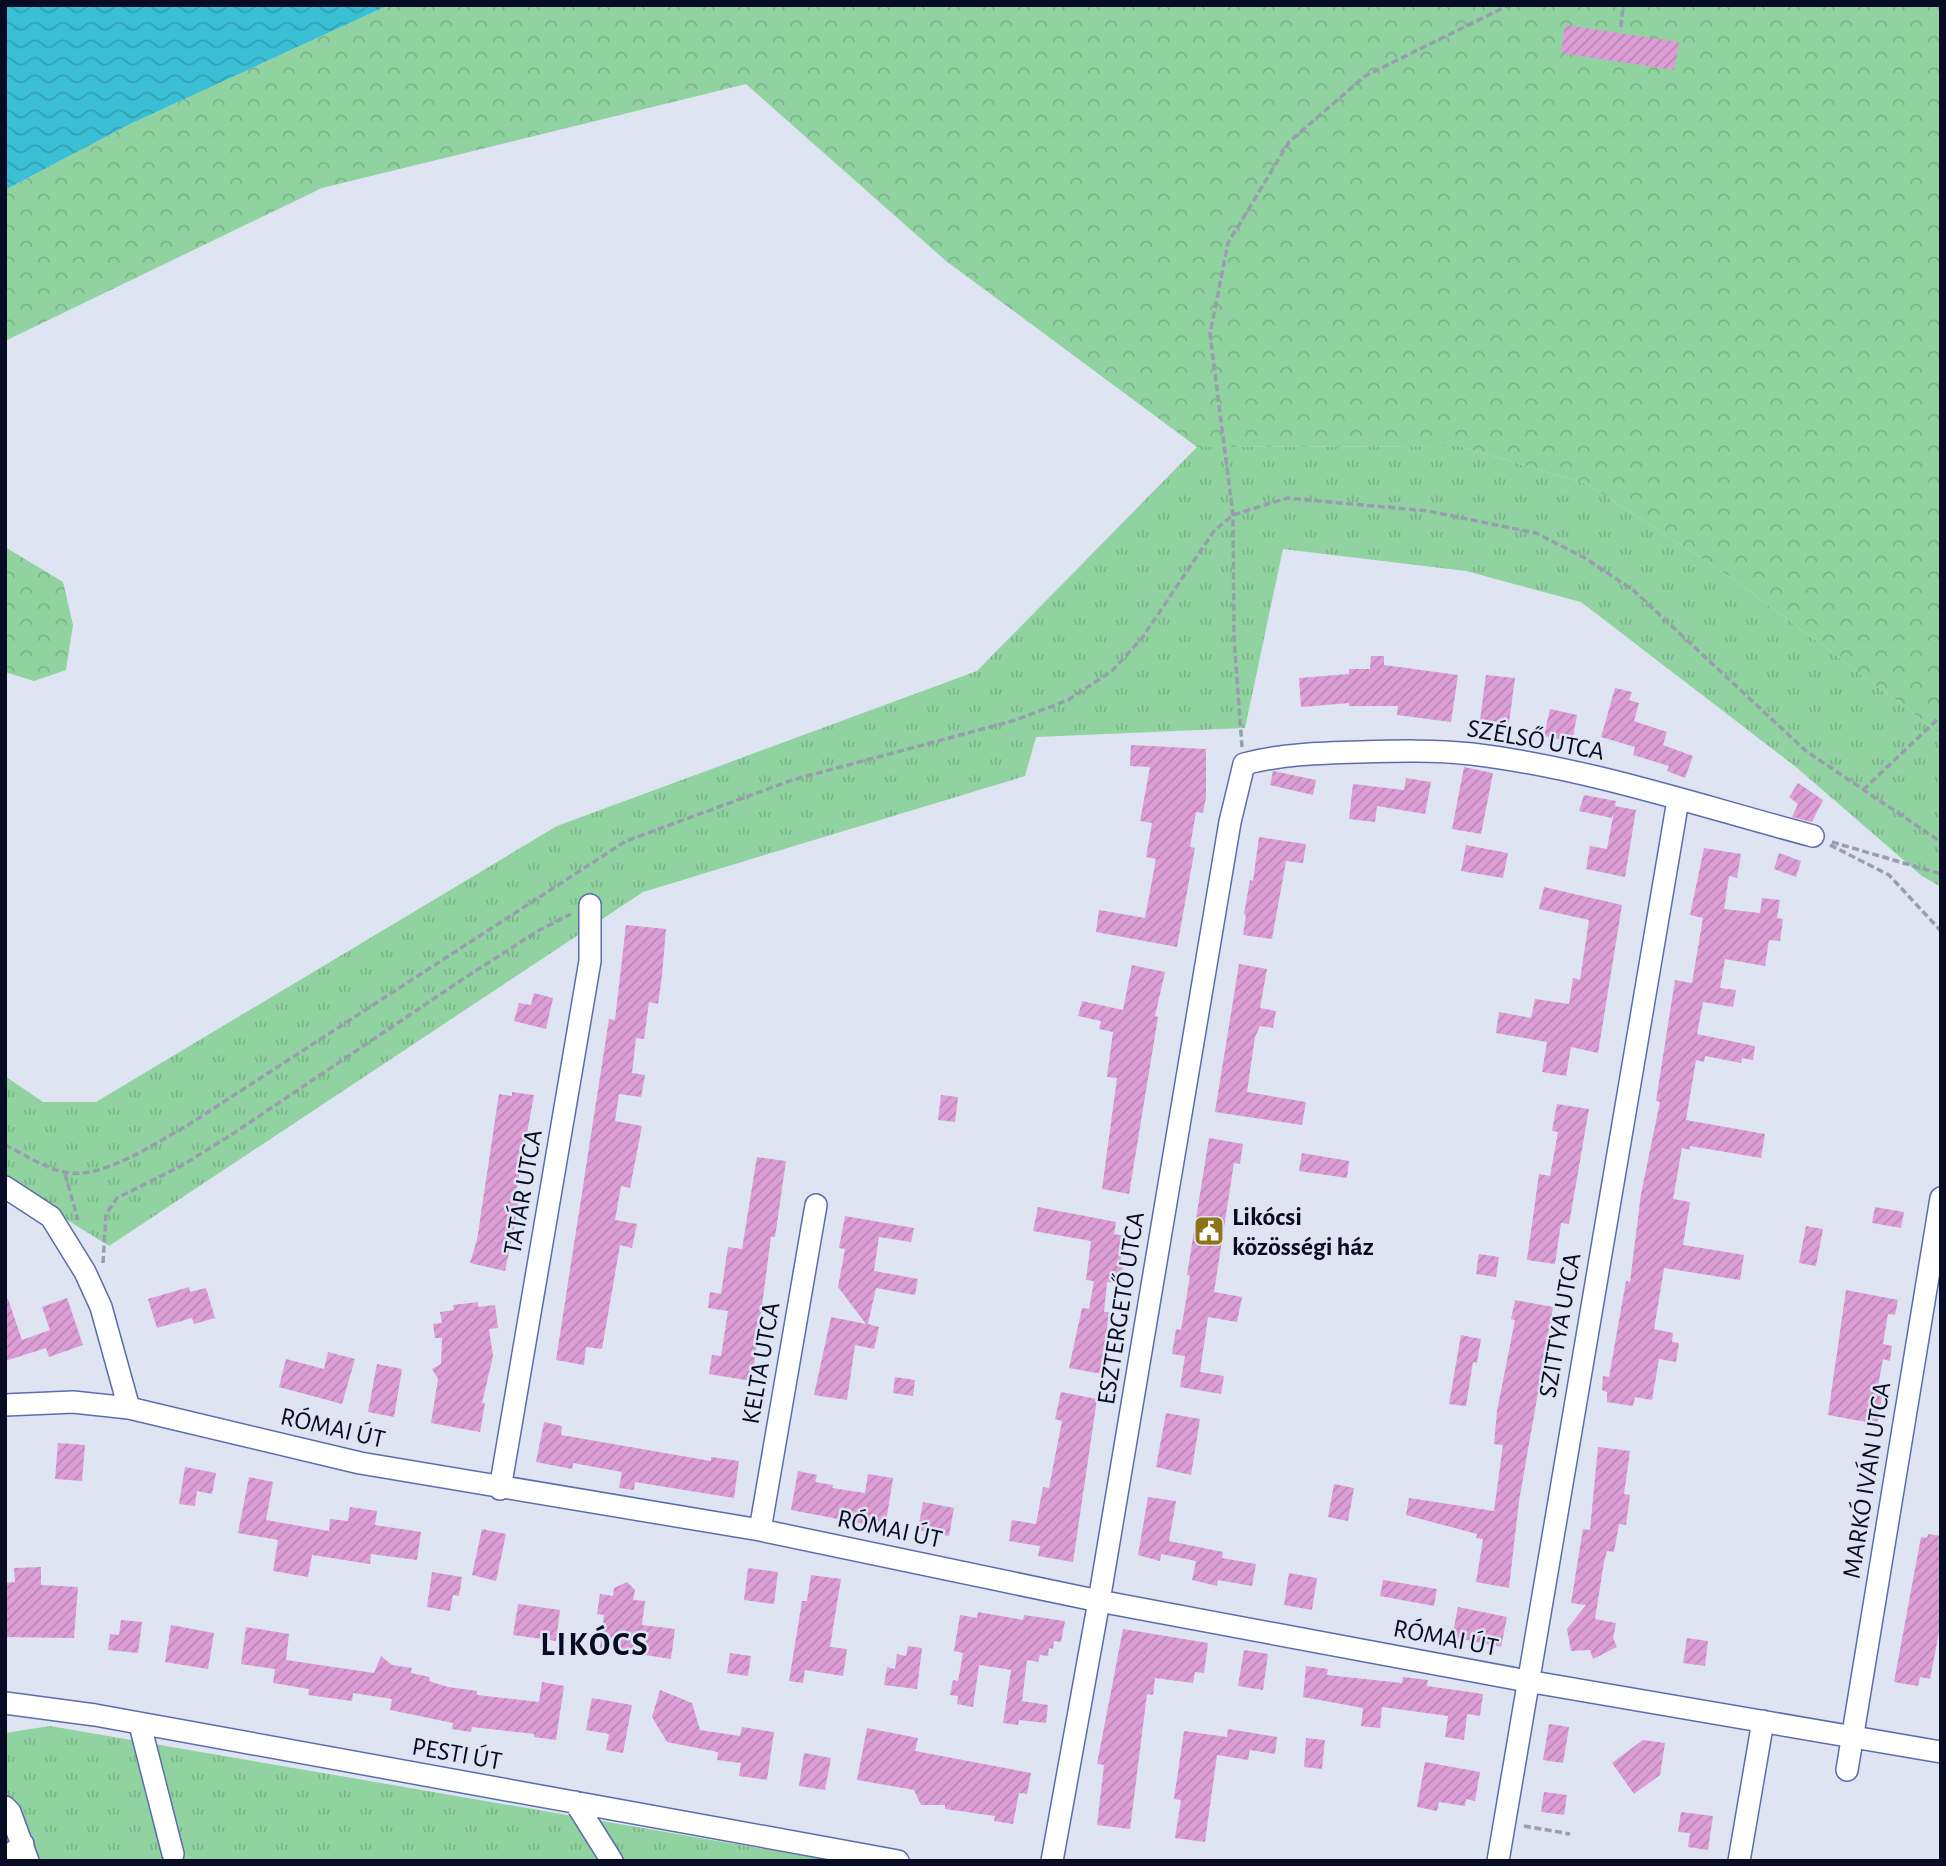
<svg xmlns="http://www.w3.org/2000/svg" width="1946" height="1866" font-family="'Alegreya Sans',sans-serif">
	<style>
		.grass { fill: url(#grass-tufts) }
		.forest { fill: url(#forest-crowns) }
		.water { fill: url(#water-waves) }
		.building { fill: url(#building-hatch) }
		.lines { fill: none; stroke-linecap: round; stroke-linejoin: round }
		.minor-casing { stroke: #5a6dad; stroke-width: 24 }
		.path { stroke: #989daf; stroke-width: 3.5; stroke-dasharray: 7 3.5; stroke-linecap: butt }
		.minor { stroke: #fff; stroke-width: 21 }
		.labels { text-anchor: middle; stroke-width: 5; stroke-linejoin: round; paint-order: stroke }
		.street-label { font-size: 26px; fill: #070c24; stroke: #dee4f2 }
		.poi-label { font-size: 26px; font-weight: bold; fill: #070c24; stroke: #dee4f2; text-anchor: start }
		.district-label { font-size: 33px; font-weight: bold; letter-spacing: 2px; fill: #070c24; stroke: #dee4f2 }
	</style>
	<defs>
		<pattern id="grass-tufts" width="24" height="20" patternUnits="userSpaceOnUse" patternTransform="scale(1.75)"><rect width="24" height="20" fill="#91d3a0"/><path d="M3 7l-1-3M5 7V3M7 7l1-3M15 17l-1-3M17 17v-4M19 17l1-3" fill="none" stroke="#7cb48a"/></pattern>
		<pattern id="forest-crowns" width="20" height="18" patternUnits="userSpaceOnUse" patternTransform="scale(1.75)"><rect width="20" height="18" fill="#91d3a0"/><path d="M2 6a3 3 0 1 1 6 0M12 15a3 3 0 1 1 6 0" fill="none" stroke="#7cb48a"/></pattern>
		<pattern id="water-waves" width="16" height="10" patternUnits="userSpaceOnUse" patternTransform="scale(1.75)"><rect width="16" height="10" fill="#3abfd4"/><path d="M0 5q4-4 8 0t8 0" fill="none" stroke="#32a3b6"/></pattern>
		<pattern id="building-hatch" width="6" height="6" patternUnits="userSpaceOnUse" patternTransform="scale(1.75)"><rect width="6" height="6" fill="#dc9ed5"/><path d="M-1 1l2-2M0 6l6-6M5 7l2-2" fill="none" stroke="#bb87b7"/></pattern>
	</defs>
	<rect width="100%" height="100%" fill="#dee4f2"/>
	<path class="grass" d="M1459 446 1587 484 1732 578 1941 734V887L1922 876 1796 767 1581 602 1466 571 1283 549 1245 728 1036 737 1025 776 643 892 109 1246 5 1181V1076L43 1102H96L557 826 977 671 1197 447Z
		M50 1726 834 1861H5V1733Z"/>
	<path class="forest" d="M389 5H1941V734L1732 578 1587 484 1459 446 1197 447 946 261 746 84 322 188 5 341V190L128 125Z
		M5 547 63 582 73 625 66 670 34 681 5 672Z"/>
	<path class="water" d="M5 5H389L128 125 5 190Z"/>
	<path class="building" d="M1565 25 1679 42 1674 70 1561 53Z
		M1371 656H1384V665L1458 675 1451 722 1397 715 1398 706H1349V703L1301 707 1299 678 1349 674V669H1370Z
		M1486 675 1515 678 1509 723 1480 720Z
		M1615 688 1632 692 1629 700 1639 703 1634 721 1667 732 1663 745 1693 756 1685 778 1667 771 1669 766 1633 755 1635 747 1601 737Z
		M1550 709 1577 715 1572 742 1544 736Z
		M1131 745 1206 749V797L1203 813 1196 812 1190 847 1195 848 1177 947 1096 932 1099 910 1145 918 1156 859 1146 857 1152 823 1140 821 1150 767 1130 766Z
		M1464 767 1493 773 1481 834 1452 829Z
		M1273 771 1316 780 1313 795 1270 785Z
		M1406 778 1431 782 1425 814 1377 806 1375 822 1349 819 1353 784 1404 790Z
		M1798 783 1823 800 1812 822 1792 817 1798 804 1789 797Z
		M1584 795 1616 801 1615 806 1636 810 1625 877 1586 869 1590 846 1607 849 1614 811 1612 818 1579 811Z
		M1259 837 1306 844 1303 863 1286 861 1272 939 1243 935 1246 915 1244 914 1250 880 1253 881Z
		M1466 845 1508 853 1503 878 1461 871Z
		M1704 848 1741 854 1737 878 1729 876 1724 909 1760 913 1762 898 1780 900 1777 918 1783 919 1780 941 1769 940 1765 966 1725 959 1720 988 1736 990 1733 1007 1703 1002 1697 1034 1755 1046 1753 1060 1742 1058 1741 1063 1705 1056 1704 1062 1696 1060 1686 1120 1765 1134 1761 1158 1690 1146V1150L1682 1148 1673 1199 1690 1202 1683 1245 1744 1255 1740 1280 1664 1268 1654 1329 1673 1333 1672 1342 1679 1343 1676 1362 1659 1359 1652 1400 1635 1397 1633 1406 1607 1402V1392L1602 1390 1603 1376 1609 1377 1626 1281 1630 1282 1641 1194 1660 1102 1656 1101 1675 980 1692 983 1703 918 1690 915Z
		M1779 853 1801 861 1796 877 1774 869Z
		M1544 887 1622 905 1598 1053 1571 1047 1566 1076 1542 1072 1547 1042 1496 1033 1499 1012 1531 1018 1535 999 1569 1004 1573 978 1580 980 1589 920 1539 909Z
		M626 925 666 929 662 975 658 1004 649 1002 644 1039 636 1038 632 1073 645 1075 641 1097 619 1094 615 1121 642 1126 630 1188 621 1186 615 1220 637 1224 632 1248 620 1245 602 1349 586 1347 584 1365 556 1360 609 1019 615 1020Z
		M1239 964 1267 969 1260 1008 1276 1011 1273 1028 1260 1026 1255 1037 1247 1092 1306 1102 1302 1125 1215 1112Z
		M1132 965 1165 972 1155 1016 1158 1017 1129 1194 1102 1189 1117 1078 1107 1077 1113 1032 1099 1029 1101 1021 1078 1016 1082 1001 1123 1010Z
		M534 993 553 998 546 1029 514 1021 519 1003 531 1005Z
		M512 1092 534 1095 516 1193H519L515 1224 505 1271 470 1263 477 1240 499 1094 512 1096Z
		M941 1095 958 1097 955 1122 938 1120Z
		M1557 1104 1589 1109 1569 1224 1561 1223 1555 1264 1527 1260 1539 1174 1550 1176 1558 1132 1552 1131Z
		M1209 1138 1243 1144 1240 1164 1234 1163 1214 1292 1242 1297 1237 1322 1208 1317 1200 1372 1224 1376 1221 1394 1180 1387 1185 1356 1172 1354 1176 1329 1181 1330 1190 1276 1187 1275Z
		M1302 1153 1349 1161 1347 1178 1299 1171Z
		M757 1157 786 1161 775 1237H771L752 1381 709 1374 712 1355 721 1356 728 1311 708 1308 710 1292 721 1294 728 1247 742 1249Z
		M1038 1207 1116 1222 1114 1234 1125 1236 1119 1267H1123L1120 1283 1107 1282 1104 1312H1109L1102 1374 1069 1368 1082 1308 1089 1309 1094 1281 1086 1280 1091 1241 1033 1231Z
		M1875 1207 1904 1212 1901 1228 1872 1223Z
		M845 1216 914 1228 911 1242 879 1237 874 1271 918 1279 915 1295 876 1288 868 1324 879 1327 874 1349 855 1345 847 1400 814 1395 831 1317 866 1324 838 1287 845 1249 839 1248Z
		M1806 1226 1823 1229 1816 1266 1799 1263Z
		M1479 1254 1499 1257 1496 1277 1476 1274Z
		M189 1287 190 1292 206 1288 215 1318 194 1324 192 1318 157 1328 148 1299Z
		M1846 1290 1898 1300 1895 1315 1888 1314 1883 1344 1892 1346 1890 1361 1883 1359 1877 1391 1883 1392 1877 1424 1828 1415Z
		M67 1298 83 1345 49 1357 46 1348 5 1361V1299H8L22 1340 50 1330 42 1307Z
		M1515 1300 1553 1307 1519 1501 1509 1588 1476 1582 1483 1539 1476 1538 1477 1534 1406 1515 1409 1498 1494 1511 1503 1445 1494 1444 1497 1411 1515 1320 1511 1319Z
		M478 1302V1307L495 1305 498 1328 489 1329 493 1356 482 1403H485L480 1432 431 1423 438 1379 432 1369 441 1364 442 1338H435L433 1324 442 1323 440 1312 454 1310 453 1305Z
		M1461 1335 1481 1339 1477 1363 1473 1362 1466 1406 1449 1404Z
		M328 1352 355 1359 342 1404 279 1387 286 1359 324 1369Z
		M377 1364 402 1369 394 1417 368 1412Z
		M895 1377 915 1380 913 1396 893 1393Z
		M1061 1392 1097 1399 1073 1562 1038 1556 1040 1546 1009 1541 1012 1520 1036 1524 1043 1487 1049 1488 1062 1421 1055 1419Z
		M1166 1413 1200 1419 1191 1475 1156 1467Z
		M544 1422 562 1426 561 1435 711 1461V1457L739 1461 734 1498 635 1482 634 1490 619 1488 622 1472 573 1463 572 1469 536 1462Z
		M58 1443 85 1445 82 1481 55 1479Z
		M1598 1447 1630 1451 1624 1494 1630 1495 1626 1525 1619 1524 1614 1552 1607 1551 1604 1562 1595 1619 1616 1623 1613 1638 1617 1647 1593 1659 1590 1650 1571 1651 1567 1629 1586 1605 1571 1603 1583 1529 1590 1530Z
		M185 1467 216 1473 212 1494 197 1491 195 1506 179 1504Z
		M798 1471 817 1475 815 1482 833 1485 832 1488 865 1493 868 1474 893 1478 885 1528 791 1510Z
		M249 1477 273 1482 266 1520 329 1531 330 1519 348 1521 350 1507 377 1511 375 1525 421 1532 417 1560 371 1554 370 1564 312 1555 308 1577 273 1571 278 1540 238 1533Z
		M1334 1484 1354 1488 1348 1521 1328 1517Z
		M1148 1497 1176 1501 1169 1541 1223 1552 1222 1558 1256 1564 1252 1586 1218 1580 1217 1586 1192 1580 1196 1561 1161 1554 1160 1561 1138 1555Z
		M923 1502 954 1508 949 1536 918 1530Z
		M482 1529 506 1534 496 1581 472 1575Z
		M1928 1534 1941 1536V1622L1930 1679 1920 1677 1918 1686 1894 1682 1921 1537 1927 1538Z
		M41 1567V1585L78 1587 74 1638 5 1637V1583L15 1582 14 1568Z
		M748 1568 778 1572 774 1604 744 1600Z
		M432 1572 462 1577 459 1596 453 1595 450 1611 427 1607Z
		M1289 1573 1317 1578 1312 1610 1284 1605Z
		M811 1575 841 1579 830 1647 847 1649 843 1676 805 1670 803 1683 789 1681 802 1601H807Z
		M1383 1580 1437 1589 1434 1606 1380 1596Z
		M627 1582 635 1590 633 1600 645 1601 642 1625 675 1629 671 1659 600 1648 604 1615 597 1614 600 1594 613 1596 614 1588Z
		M518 1604 560 1610 556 1641 513 1635Z
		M1458 1607 1507 1617 1501 1647 1452 1637Z
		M978 1612 1023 1620 1024 1615 1065 1621 1061 1642 1054 1641 1053 1649 1049 1648 1048 1656 1040 1655 1038 1662 1027 1660 1022 1701 1048 1705 1046 1723 1019 1720 1018 1725 1003 1723 1011 1670 979 1665 973 1707 957 1704 958 1696 950 1695 953 1680 958 1681 963 1653 954 1651 960 1615 977 1618Z
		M121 1620 142 1622 138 1653 108 1650 110 1634 119 1635Z
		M171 1625 214 1633 208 1669 165 1662Z
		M246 1627 289 1634 286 1660 374 1673 381 1656 392 1665 412 1668 411 1673 430 1677 429 1681 448 1687 477 1691V1695L539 1702 542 1682 564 1686 556 1740 534 1737V1734L472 1727 471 1732 452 1729 453 1723 390 1710 392 1699 353 1693 352 1701 308 1695 309 1689 273 1683 275 1669 241 1664Z
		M1123 1629 1208 1643 1204 1673 1195 1672 1193 1683 1155 1678 1153 1695 1147 1694 1130 1829 1097 1825 1104 1765 1097 1764Z
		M1687 1638 1708 1641 1705 1666 1683 1663Z
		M908 1646 922 1648 917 1689 884 1685 887 1667 895 1669 897 1654 906 1656Z
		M1244 1650 1268 1654 1263 1690 1238 1686Z
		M730 1653 751 1656 748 1676 727 1673Z
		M1306 1666 1328 1669 1327 1675 1402 1683 1403 1677 1428 1680 1427 1686 1483 1694 1480 1716 1467 1714 1464 1740 1445 1737 1448 1716 1382 1707 1380 1728 1361 1726 1363 1708 1303 1697Z
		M660 1690 692 1703 700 1730 740 1736 742 1727 774 1732 767 1780 739 1776 741 1763 717 1760 718 1752 667 1742 652 1717Z
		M592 1698 632 1705 623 1753 606 1750 609 1734 586 1730Z
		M1549 1724 1569 1727 1563 1763 1543 1760Z
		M867 1728 918 1738 915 1751 1031 1773 1027 1794 1019 1793 1013 1824 994 1821 995 1816 945 1809V1805H921L914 1790 857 1780Z
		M1228 1729 1277 1737 1275 1754 1250 1750 1248 1760 1217 1755 1205 1842 1175 1838 1181 1800 1174 1799 1184 1731 1227 1737Z
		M1306 1738 1325 1740 1322 1769 1304 1767Z
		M1643 1740 1665 1743 1660 1775 1634 1794 1612 1763Z
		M804 1753 831 1758 825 1790 799 1786Z
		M1425 1762 1480 1772 1475 1801 1466 1799 1465 1806 1439 1802 1437 1811 1417 1807Z
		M1544 1792 1567 1795 1564 1815 1541 1812Z
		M1681 1812 1713 1816 1708 1850 1688 1847 1690 1833 1678 1832Z"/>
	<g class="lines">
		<g class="minor-casing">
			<path id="minor" d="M5 1187 51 1217 85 1272 101 1307 129 1408
				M5 1405 73 1402 129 1408 360 1463 760 1530 1099 1601 1527 1681 1941 1752
				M500 1489 590 961V905
				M760 1530 816 1205
				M5 1703 95 1715 898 1861
				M140 1725 173 1854
				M1847 1770 1941 1198
				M575 1802 612 1861
				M5 1807 10 1812 28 1861
				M5 1859 23 1844
				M1052 1861 1099 1601 1230 822 1244 764C1282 754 1320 753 1360 752 1397 751 1435 750 1472 754 1588 768 1700 806 1813 836
				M1498 1861 1678 800
				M1739 1861 1763 1721"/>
		</g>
		<path class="path" d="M1621 27 1623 5
			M1242 747 1234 638 1233 515 1210 334 1228 243 1289 142 1365 76 1509 5
			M1863 790 1941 716
			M1832 842 1941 874
			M1830 845 1889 875 1941 931
			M5 1145C24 1154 44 1168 64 1172 101 1181 157 1142 188 1125L626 841 792 780 1016 720 1068 700 1112 671 1142 638 1214 531 1233 515 1287 498 1428 511 1536 533 1585 558 1633 590 1806 751 1941 842
			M65 1174 78 1220
			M103 1263 106 1214 117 1198 181 1166 231 1135 463 979 538 931 571 914
			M1524 1826 1570 1834"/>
		<use href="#minor" class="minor"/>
	</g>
	<defs>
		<g id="civic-square" transform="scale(1.575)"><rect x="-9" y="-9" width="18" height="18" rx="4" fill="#8e7318" stroke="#dee4f2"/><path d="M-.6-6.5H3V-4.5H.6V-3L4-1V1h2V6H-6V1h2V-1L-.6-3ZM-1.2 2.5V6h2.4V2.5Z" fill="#fff"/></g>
	</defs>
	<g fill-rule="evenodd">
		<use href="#civic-square" x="1209" y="1231"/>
	</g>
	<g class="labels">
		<g class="street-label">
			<text transform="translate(1536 739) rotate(10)" y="9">SZÉLSŐ UTCA</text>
			<text transform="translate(522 1192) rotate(-80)" y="9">TATÁR UTCA</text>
			<text transform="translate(1120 1308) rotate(-81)" y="9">ESZTERGETŐ UTCA</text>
			<text transform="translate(1559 1325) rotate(-80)" y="9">SZITTYA UTCA</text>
			<text transform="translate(760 1363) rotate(-80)" y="9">KELTA UTCA</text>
			<text transform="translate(333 1427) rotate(13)" y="9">RÓMAI ÚT</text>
			<text transform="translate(1866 1480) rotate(-81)" y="9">MARKÓ IVÁN UTCA</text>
			<text transform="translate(890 1528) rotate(12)" y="9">RÓMAI ÚT</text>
			<text transform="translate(1446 1637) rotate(11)" y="9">RÓMAI ÚT</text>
			<text transform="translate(457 1753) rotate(10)" y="9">PESTI ÚT</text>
		</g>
		<g class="poi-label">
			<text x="1232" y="1225">Likócsi<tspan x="1232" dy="30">közösségi ház</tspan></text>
		</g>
		<g class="district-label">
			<text x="595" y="1655">LIKÓCS</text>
		</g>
	</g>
	<rect width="1946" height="1866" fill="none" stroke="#070c24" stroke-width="14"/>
</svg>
